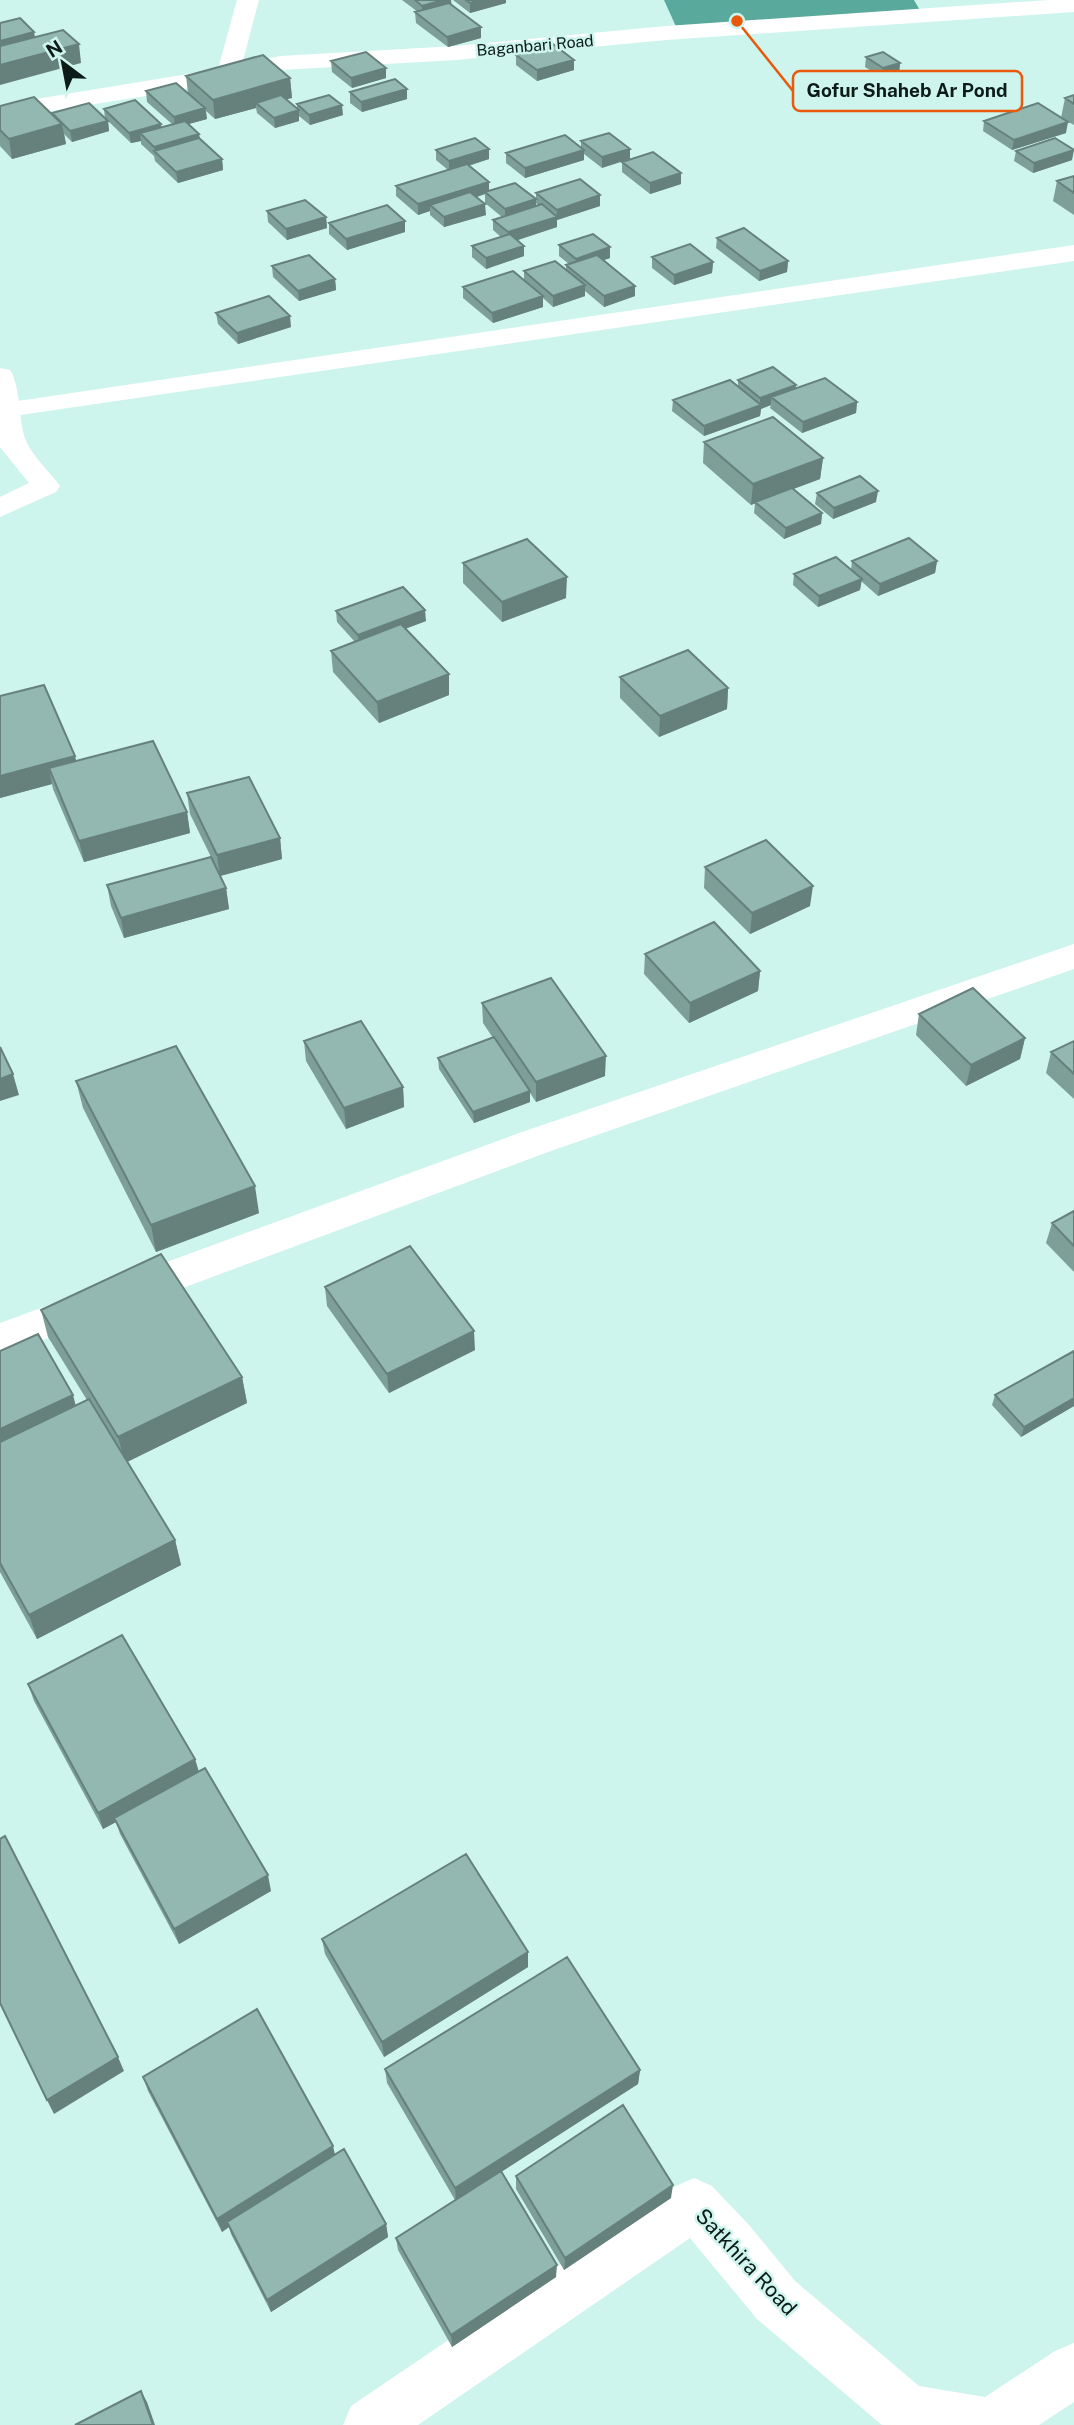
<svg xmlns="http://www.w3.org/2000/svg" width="1074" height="2425" font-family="'Public Sans',sans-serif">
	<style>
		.water { fill: #59a99c }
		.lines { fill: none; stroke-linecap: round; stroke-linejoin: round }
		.minor { fill: #fff; fill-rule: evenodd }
		.tertiary { fill: #fff; fill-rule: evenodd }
		.wall { fill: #7e9e98 }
		.shaded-wall { fill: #66817c }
		.building { fill: #92b8b1; stroke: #66817c; stroke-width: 2 }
		.labels { text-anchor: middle; stroke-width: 5; stroke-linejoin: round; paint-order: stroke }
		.far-street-label { font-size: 16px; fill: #0c1b18; stroke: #cef5ed }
		.near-street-label { font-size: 21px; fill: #0c1b18; stroke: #cef5ed }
		.leader { fill: none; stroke: #e8590c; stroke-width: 2.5 }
		.callout-dot { fill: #e8590c; stroke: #cef5ed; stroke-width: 2.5 }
		.callout { fill: #cef5ed; stroke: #e8590c; stroke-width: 2.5 }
		.callout-label { font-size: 19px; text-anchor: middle; font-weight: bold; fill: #0c1b18 }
	</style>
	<rect width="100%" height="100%" fill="#cef5ed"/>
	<path class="water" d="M664 0H914L921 12 678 31Z"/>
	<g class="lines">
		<path class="minor" d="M1074 245V261L0 418V404L4 403Z
			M1074 944V969L548 1152 0 1356V1323L522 1132Z"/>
		<path class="tertiary" d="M237 0H259L242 64 280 56 456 46 666 26 1049 0H1074V12L666 40 456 60 280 70 171 92 0 119V105L218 69Z
			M0 368 10 370C21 386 18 421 26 441 33 457 50 472 60 486L56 492 0 517V497L29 483 0 447Z
			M694 2178 712 2186 749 2225 795 2281 919 2386 985 2397 1055 2351 1074 2343V2402L1039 2425H882L757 2319 690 2238 418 2425H343L351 2406 676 2186Z"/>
	</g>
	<path class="wall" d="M402 0H451V5L481 27V38L448 47 416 23 415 12H418Z
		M453 0H506V3L470 13Z
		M516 55 574 60V70L537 81 516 65Z
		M866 57 900 63 899 73 882 78 865 67Z
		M331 61 386 68V78L352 88 332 72Z
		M186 76 290 78 292 98 286 99 297 109V104L343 115 310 125 299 116V121L275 128 257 113 256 108 215 119 206 111 207 119 188 124 199 134 200 139 222 159 223 170 178 183 155 161 154 156 141 144V141L131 143 108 121 109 131 72 142 64 134 66 144 12 159 0 146V106L52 114 105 119 104 109 161 127 172 124 147 102 146 91 188 93Z
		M350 92 407 99 362 112 350 103Z
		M1074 95V125L1061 118 1065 98Z
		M984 121 1066 133 1012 150 983 131Z
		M609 133 602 168 584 154V160L525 178 506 163V153L581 147V141Z
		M489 149V159L469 166 489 191 536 206 538 205 536 203V193L600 195V206L557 220V227L517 240 524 246V256L486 269 472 257V246L501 237 493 230V220L502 217 485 203V194L477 197 486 215 444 227 430 215V211L418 215 396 196V186L448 170 436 160V150Z
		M1016 151 1072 160 1033 173 1014 161Z
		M622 162 681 184 650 194 622 172Z
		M1074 176V215L1053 201 1057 181Z
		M267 211 326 217 327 228 287 240 268 222Z
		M405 221V232L347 250 329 234V223Z
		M717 238 788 261 787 272 759 281 716 248Z
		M559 245 610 247V258L604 260 635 286V296L604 307 585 291V296L553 307 543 298V307L493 323 463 298V287L524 280V271L566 270V265L569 264 559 256Z
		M652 257 713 262 712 273 674 285 652 268Z
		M272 266 335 279 336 290 299 301 273 277Z
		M216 313 291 327 238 344 218 324Z
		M738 380 795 388 857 402 856 413 802 433 770 408 771 405 761 409 760 416 704 436 672 411 673 400 738 386Z
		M704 442 823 458 820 479 793 489 822 513 821 524 784 539 754 513 755 503 751 505 703 463Z
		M817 493 876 502 833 519 815 504Z
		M852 561H937L935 573 878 596 861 581 860 590 818 607 793 585 794 574 851 570Z
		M463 563 566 598 502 622 463 583Z
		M336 611 426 621 405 629 449 695 379 723 333 672 331 651 355 642 337 622Z
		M620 677 728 688 727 709 659 737 620 698Z
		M0 696 75 756 76 761 187 812 190 833 84 862 53 789 52 784 0 798Z
		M187 793 280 838 282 859 220 876 226 888 229 909 124 938 111 906 107 885 211 857 190 814Z
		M705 867 810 906 750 934 704 888Z
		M645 954 760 971 758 991 689 1023 644 974Z
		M482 1003 605 1076 536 1102 530 1093V1102L474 1123 439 1069 438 1058 493 1038 483 1023Z
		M919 1014 1025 1038 1020 1059 966 1086 916 1035Z
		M304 1041 403 1087 404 1107 346 1129 306 1061Z
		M1074 1041V1099L1046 1073 1051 1052Z
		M76 1081 259 1213 156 1252 83 1108Z
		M1074 1211V1272L1046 1243 1052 1223Z
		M325 1287 475 1350 389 1393 327 1306Z
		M41 1310 242 1377 247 1403 127 1462 175 1540 181 1565 37 1639 0 1572V1351L76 1405 87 1400 48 1337Z
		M1074 1351V1406L1021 1437 992 1405 995 1395Z
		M28 1684 195 1759 199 1772 271 1891 179 1944 120 1834 116 1822 103 1829 34 1701Z
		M322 1939 528 1952V1967L384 2057 325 1954Z
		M385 2069 640 2070 638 2084 501 2172 556 2277 452 2347 398 2250 396 2238 455 2200 387 2083Z
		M143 2077 335 2154 386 2224 388 2237 271 2312 231 2234 229 2227 222 2232 148 2091Z
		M516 2176 671 2198 564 2270 516 2189Z"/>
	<path class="shaded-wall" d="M443 0H451L452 8 423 16 422 6Z
		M479 0H506V3L470 13V3Z
		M481 27V38L448 47 447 37Z
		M34 32 36 42 0 51V41Z
		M79 44 81 63 0 85V65Z
		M574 60V70L537 81V70Z
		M900 63 899 73 882 78 883 68Z
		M386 68V78L352 88 351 78Z
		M290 78 292 98 261 106 256 103V108L215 119 213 100Z
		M407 89V99L362 112 361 102Z
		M342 105 343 115 310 125 309 115Z
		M205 108 207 119 175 128 174 117Z
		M299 110V121L275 128 274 118Z
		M108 121 109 131 72 142 70 131Z
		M1068 122 1066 133 1012 150 1014 140Z
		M62 124 66 144 12 159 9 139Z
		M161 124 162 134 140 133 141 141 131 143 129 133Z
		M199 134 200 144 155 152 154 147Z
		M489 149V159L449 171V161Z
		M630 149V159L602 168V157Z
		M584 150V160L525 178V168Z
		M1074 150 1072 160 1033 173 1034 163Z
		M222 159 223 170 178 183 176 172Z
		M681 173V184L650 194V183Z
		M489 182V193L485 192V194L435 210 430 205V211L418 215V204Z
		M600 195V206L557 220V227L509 243 508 232 556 217 557 210Z
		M536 199V210L505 219V209Z
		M485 204 486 215 444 227V217Z
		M326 217 327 228 287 240 286 229Z
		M405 221V232L347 250 346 239Z
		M524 246V256L486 269V258Z
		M610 247V258L576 269V259Z
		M788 261 787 272 759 281 760 271Z
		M713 262 712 273 674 285V275Z
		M335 279 336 290 299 301 298 291Z
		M585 285V296L553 307V296Z
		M635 286V296L604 307V296Z
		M543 296V307L493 323 492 313Z
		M290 316 291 327 238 344 237 333Z
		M796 385 795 396 771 397V405L761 409 760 416 704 436V426L760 405V398Z
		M857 402 856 413 802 433 803 422Z
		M823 458 820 479 751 505 753 484Z
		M878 491 876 502 833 519 834 508Z
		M822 513 821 524 784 539 786 528Z
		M937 561 935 573 878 596 880 584Z
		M567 577 566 598 502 622V602Z
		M862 579 860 590 818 607 819 596Z
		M425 610 426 621 359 646 358 635Z
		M449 674V695L379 723 377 702Z
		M728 688 727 709 659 737 660 716Z
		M75 756 79 777 49 768 52 784 0 798V776Z
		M187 812 190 833 84 862 79 841Z
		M280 838 282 859 220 876 217 855Z
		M813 886 810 906 750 934 752 913Z
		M226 888 229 909 124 938 121 918Z
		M760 971 758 991 689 1023 690 1003Z
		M1025 1038 1020 1059 966 1086 971 1065Z
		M606 1056 605 1076 536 1102V1082Z
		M13 1074 19 1095 0 1101V1079Z
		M403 1087 404 1107 346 1129 344 1108Z
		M530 1091V1102L474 1123 473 1112Z
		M255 1186 259 1213 156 1252 151 1225Z
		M474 1331 475 1350 389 1393 387 1374Z
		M242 1377 247 1403 125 1463 118 1437Z
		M73 1395 78 1414 0 1451V1429Z
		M1074 1398V1406L1021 1437 1024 1427Z
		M175 1540 181 1565 37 1639 29 1615Z
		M195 1759 200 1776 114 1818 116 1822 103 1829 98 1813Z
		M268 1875 271 1891 179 1944 174 1929Z
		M528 1952V1967L384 2057 382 2042Z
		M118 2057 124 2071 54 2114 47 2100Z
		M640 2070 638 2084 456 2201 455 2188Z
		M333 2146 336 2159 227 2222 229 2227 222 2232 217 2219Z
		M673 2185 671 2198 564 2270 565 2258Z
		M386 2224 388 2237 271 2312 267 2300Z
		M557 2265 556 2277 452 2347 451 2335Z
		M141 2391 147 2402 155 2425H153Z"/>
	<path class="building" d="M415 0H443L422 6Z
		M466 0H479L470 3Z
		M449 3 481 27 447 37 415 12Z
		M20 18 34 32 0 41V23Z
		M63 30 79 44 0 65V46Z
		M553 44 574 60 537 70 516 55Z
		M366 52 386 68 351 78 331 61Z
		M883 52 900 63 883 68 866 57Z
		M263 55 290 78 213 100 186 76Z
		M395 79 407 89 361 102 350 92Z
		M176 83 205 108 174 117 146 91Z
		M281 95 299 110 274 118 256 103Z
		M329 95 342 105 309 115 297 104Z
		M1074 95V104L1065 98Z
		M34 97 62 124 9 139 0 130V106Z
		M135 100 161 124 129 133 104 109Z
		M89 103 108 121 70 131 52 113Z
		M1038 103 1068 122 1014 140 984 121Z
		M185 121 199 134 154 147 140 133Z
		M609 133 630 149 602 157 581 141Z
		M565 135 584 150 525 168 506 153Z
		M199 138 222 159 176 172 154 151Z
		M475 138 489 149 449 161 436 150Z
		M1055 138 1074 150 1034 163 1016 151Z
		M653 152 681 173 650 183 622 162Z
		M467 164 489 182 418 204 396 186Z
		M1074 176V193L1057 181Z
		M580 179 600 195 557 210 536 193Z
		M515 183 536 199 505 209 485 192Z
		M470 192 485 204 444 217 430 205Z
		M305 200 326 217 286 229 267 211Z
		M542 204 557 217 508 232 493 220Z
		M387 205 405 221 346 239 329 223Z
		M744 228 788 261 760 271 717 238Z
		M510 234 524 246 486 258 472 246Z
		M593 234 610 247 576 259 559 245Z
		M690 244 713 262 674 275 652 257Z
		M309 255 335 279 298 291 272 266Z
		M597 255 635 286 604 296 566 265Z
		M555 261 585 285 553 296 524 271Z
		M513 271 543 296 492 313 463 287Z
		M269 296 290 316 237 333 216 313Z
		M773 367 796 385 760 398 738 380Z
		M825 378 857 402 803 422 771 397Z
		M730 380 761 405 704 426 673 400Z
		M773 417 823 458 753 484 704 442Z
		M860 476 878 491 834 508 817 493Z
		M792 488 822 513 786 528 755 502Z
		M909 538 937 561 880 584 852 561Z
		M527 539 567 577 502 602 463 563Z
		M836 557 862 579 819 596 794 574Z
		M403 587 425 610 358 635 336 611Z
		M401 624 449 674 377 702 331 651Z
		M688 650 728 688 660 716 620 677Z
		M44 685 75 756 0 776V696Z
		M153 741 187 812 79 841 49 768Z
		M249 777 280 838 217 855 187 793Z
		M766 840 813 886 752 913 705 867Z
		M211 857 226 888 121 918 107 885Z
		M714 922 760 971 690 1003 645 954Z
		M551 978 606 1056 536 1082 482 1003Z
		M973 988 1025 1038 971 1065 919 1014Z
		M361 1021 403 1087 344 1108 304 1041Z
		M494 1037 530 1091 473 1112 438 1058Z
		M1074 1041V1074L1051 1052Z
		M176 1046 255 1186 151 1225 76 1081Z
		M0 1047 13 1074 0 1079Z
		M1074 1211V1246L1052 1223Z
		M410 1246 474 1331 387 1374 325 1287Z
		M161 1254 242 1377 118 1437 41 1310Z
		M38 1334 73 1395 0 1429V1351Z
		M1074 1351V1398L1024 1427 995 1395Z
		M89 1399 175 1540 29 1615 0 1563V1442Z
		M122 1635 195 1759 98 1813 28 1684Z
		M205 1768 268 1875 174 1929 114 1818Z
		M5 1836 118 2057 47 2100 0 2003V1839Z
		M466 1854 528 1952 382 2042 322 1939Z
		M567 1957 640 2070 455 2188 385 2069Z
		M257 2009 333 2146 217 2219 143 2077Z
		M623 2105 673 2185 565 2258 516 2176Z
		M344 2149 386 2224 267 2300 227 2222Z
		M501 2171 557 2265 451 2335 396 2238Z
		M141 2391 153 2425H75Z"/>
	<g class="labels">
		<g class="far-street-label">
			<text transform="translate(535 45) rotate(-5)" y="6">Baganbari Road</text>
		</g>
		<g class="near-street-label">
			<text transform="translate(746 2262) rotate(47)" y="7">Satkhira Road</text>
		</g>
	</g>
	<path class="leader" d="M737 21L793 91"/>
	<circle class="callout-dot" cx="737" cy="21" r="7"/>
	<rect class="callout" x="793" y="71" width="229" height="40" rx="7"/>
	<g class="callout-label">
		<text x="907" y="97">Gofur Shaheb Ar Pond</text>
	</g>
	<g transform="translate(63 63) rotate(328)" stroke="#cef5ed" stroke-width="5" paint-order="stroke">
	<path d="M0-5L12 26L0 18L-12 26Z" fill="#0c1b18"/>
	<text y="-10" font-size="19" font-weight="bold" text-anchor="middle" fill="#0c1b18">N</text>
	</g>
</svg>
